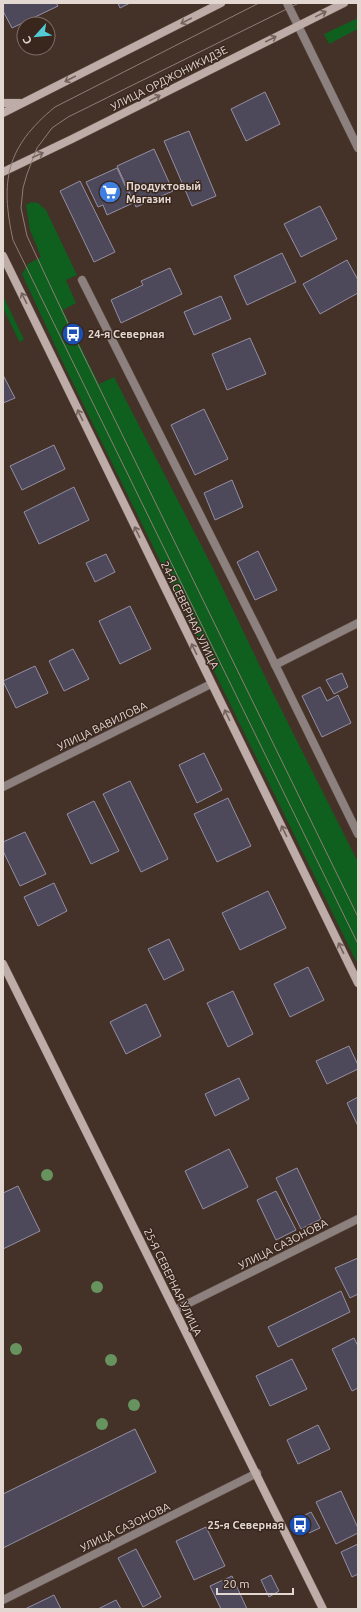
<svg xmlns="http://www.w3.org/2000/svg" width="361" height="1612" font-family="Ubuntu,sans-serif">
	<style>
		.green { fill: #0f5f1f }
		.building { fill: #4d495b; stroke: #948fa4 }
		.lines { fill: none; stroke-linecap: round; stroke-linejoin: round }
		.minor-casing { stroke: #614f46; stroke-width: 9 }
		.tertiary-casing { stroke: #614f46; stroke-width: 9 }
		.secondary-casing { stroke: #614f46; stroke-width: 9 }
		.minor { stroke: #8c817e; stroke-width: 8 }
		.tertiary { stroke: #8c817e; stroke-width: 8 }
		.secondary { stroke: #bdaca7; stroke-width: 8 }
		.tram { stroke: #8e7e76; stroke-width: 1 }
		.tree { fill: #67935e }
		.oneway { stroke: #74635c }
		.labels { text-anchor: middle; stroke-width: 3; stroke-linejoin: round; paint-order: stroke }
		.street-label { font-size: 11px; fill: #e3d7d1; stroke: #39271e }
		.poi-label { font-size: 11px; font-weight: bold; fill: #e3d7d1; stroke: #39271e; text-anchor: start }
	</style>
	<rect width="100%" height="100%" fill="#443128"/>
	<path class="green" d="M358 18V29L329 44 324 34Z
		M31 202 38 203 46 210 77 275 66 280 76 303 63 310 99 384 114 377 213 568 271 689 358 862V965L65 367 22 274 28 264 41 257 30 230 26 205Z
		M3 296 24 339 21 342 19 341 3 308Z"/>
	<path class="building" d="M3 3H56L58 6 12 28 3 11Z
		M118 3H130L120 8Z
		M265 92 280 124 246 141 231 109Z
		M189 131 216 196 192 206 164 141Z
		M154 149 173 191 136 207 117 166Z
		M117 168 133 203 107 215 103 205 98 207 86 182Z
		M80 181 115 252 94 262 60 191Z
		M320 206 337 239 301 257 284 224Z
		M282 253 296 282 247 305 234 276Z
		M347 260 358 280V293L320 314 303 284Z
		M170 268 182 294 121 323 111 300 143 285 141 281Z
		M221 296 231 319 194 335 184 312Z
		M250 338 266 374 227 390 212 354Z
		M3 375 15 398 3 403Z
		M204 409 228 459 195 475 171 425Z
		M54 445 65 469 22 490 10 466Z
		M232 480 243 507 215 520 204 493Z
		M74 487 89 520 39 544 24 512Z
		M258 551 277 590 255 600 237 562Z
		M106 554 115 572 95 582 86 563Z
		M130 606 151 649 120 664 99 621Z
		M73 649 89 679 64 691 49 661Z
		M35 666 48 693 16 708 3 681Z
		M342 673 348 687 334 694 326 680Z
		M320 687 327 701 338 695 351 723 322 737 302 696Z
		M204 753 222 790 197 803 179 765Z
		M130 781 168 859 141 872 103 794Z
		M228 798 251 846 217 862 194 814Z
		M94 801 119 851 91 864 67 814Z
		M25 832 46 874 20 886 3 851V842Z
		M54 883 67 911 38 926 24 897Z
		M268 891 286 928 240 950 222 913Z
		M169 939 184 970 164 980 148 949Z
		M308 967 324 1000 290 1017 274 984Z
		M233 991 253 1034 228 1047 207 1003Z
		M146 1004 161 1036 126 1054 110 1022Z
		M349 1046 358 1065V1069L327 1084 316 1061Z
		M239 1078 249 1099 215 1116 205 1094Z
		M358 1097V1126L347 1103Z
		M229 1149 248 1187 203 1209 185 1171Z
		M297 1168 321 1219 301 1229 276 1178Z
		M18 1186 40 1231 3 1249V1193Z
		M276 1191 296 1230 276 1240 257 1200Z
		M358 1258V1294L350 1298 335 1268Z
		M341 1291 350 1312 278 1347 268 1327Z
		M354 1338 358 1346V1388L352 1391 332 1349Z
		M292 1359 307 1389 270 1406 256 1376Z
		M318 1425 330 1449 298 1464 287 1440Z
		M135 1429 156 1472 3 1548V1494Z
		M341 1491 358 1528V1533L336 1544 316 1502Z
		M311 1512 320 1528 309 1533 301 1517Z
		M206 1527 225 1566 194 1580 176 1541Z
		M358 1544V1574L352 1577 341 1552Z
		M136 1549 161 1597 143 1607 118 1558Z
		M271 1575 279 1591 269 1597 261 1580Z
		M232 1576 247 1609H221L210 1586Z
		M54 1595 61 1609H25Z
		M116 1600 121 1609H98Z"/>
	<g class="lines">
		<g class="minor-casing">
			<path id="minor" d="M287 3 358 148
				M82 280 262 638 358 834
				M175 1310 358 1219
				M3 1600 257 1473"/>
		</g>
		<g class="tertiary-casing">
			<path id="tertiary" d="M275 665 358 623
				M3 787 211 684"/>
		</g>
		<g class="secondary-casing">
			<path id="secondary" d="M3 103H20
				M3 113 221 3
				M3 172 72 139 344 3
				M3 256 358 983
				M3 964 323 1609"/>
		</g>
		<use href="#minor" class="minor"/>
		<use href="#tertiary" class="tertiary"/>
		<use href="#secondary" class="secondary"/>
		<path class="tram" d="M259 3 55 107C6 147 0 181 13 240L358 944
			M299 3 68 117 52 128 37 148 27 174 23 188 21 208 27 236 73 334 358 917"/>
	</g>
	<g class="tree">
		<circle cx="47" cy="1175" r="6"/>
		<circle cx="97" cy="1287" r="6"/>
		<circle cx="16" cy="1349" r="6"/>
		<circle cx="111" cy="1360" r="6"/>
		<circle cx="134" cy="1405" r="6"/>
		<circle cx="102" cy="1424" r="6"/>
	</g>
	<defs><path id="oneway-shaft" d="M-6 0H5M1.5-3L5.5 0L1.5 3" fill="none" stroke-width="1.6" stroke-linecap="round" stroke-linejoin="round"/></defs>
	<g class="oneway">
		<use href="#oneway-shaft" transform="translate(321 14) rotate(-26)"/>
		<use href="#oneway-shaft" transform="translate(186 21) rotate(153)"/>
		<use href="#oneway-shaft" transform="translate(271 39) rotate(-27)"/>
		<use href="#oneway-shaft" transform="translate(70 79) rotate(153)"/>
		<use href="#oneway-shaft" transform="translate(155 98) rotate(-27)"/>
		<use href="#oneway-shaft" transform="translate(38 155) rotate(-25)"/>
		<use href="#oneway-shaft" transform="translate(24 298) rotate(-116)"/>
		<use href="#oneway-shaft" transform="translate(80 415) rotate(-116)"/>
		<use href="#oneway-shaft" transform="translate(137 532) rotate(-116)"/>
		<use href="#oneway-shaft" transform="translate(194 649) rotate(-116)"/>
		<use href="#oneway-shaft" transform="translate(227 715) rotate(-116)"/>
		<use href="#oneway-shaft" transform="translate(284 831) rotate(-116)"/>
		<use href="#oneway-shaft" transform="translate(341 948) rotate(-116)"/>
	</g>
	<defs>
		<g id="supermarket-disc" transform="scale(1.15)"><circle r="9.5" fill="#3f7fe0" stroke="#39271e"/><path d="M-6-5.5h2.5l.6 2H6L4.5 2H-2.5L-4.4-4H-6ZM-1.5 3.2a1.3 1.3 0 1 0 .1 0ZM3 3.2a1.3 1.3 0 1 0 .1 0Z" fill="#fff"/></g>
		<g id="bus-disc" transform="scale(1.15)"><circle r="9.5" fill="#1a4fb4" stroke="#39271e"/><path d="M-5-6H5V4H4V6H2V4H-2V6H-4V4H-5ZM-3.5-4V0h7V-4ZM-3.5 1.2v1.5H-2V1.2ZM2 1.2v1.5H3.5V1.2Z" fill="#fff"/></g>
	</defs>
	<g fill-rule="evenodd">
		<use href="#supermarket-disc" x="110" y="192"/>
		<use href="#bus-disc" x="73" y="334"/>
		<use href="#bus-disc" x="300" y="1525"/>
	</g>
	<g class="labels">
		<g class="street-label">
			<text transform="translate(169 78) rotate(-27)" y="4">УЛИЦА ОРДЖОНИКИДЗЕ</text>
			<text transform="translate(190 615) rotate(64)" y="4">24-Я СЕВЕРНАЯ УЛИЦА</text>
			<text transform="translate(102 726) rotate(-26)" y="4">УЛИЦА ВАВИЛОВА</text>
			<text transform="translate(283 1244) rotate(-27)" y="4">УЛИЦА САЗОНОВА</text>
			<text transform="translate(173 1282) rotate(64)" y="4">25-Я СЕВЕРНАЯ УЛИЦА</text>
			<text transform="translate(125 1527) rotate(-26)" y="4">УЛИЦА САЗОНОВА</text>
		</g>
		<g class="poi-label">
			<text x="126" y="190">Продуктовый<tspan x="126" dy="13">Магазин</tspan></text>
			<text x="88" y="338">24-я Северная</text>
			<text x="284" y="1529" text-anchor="end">25-я Северная</text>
		</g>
	</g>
	<rect width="361" height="1612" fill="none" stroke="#e3d7d1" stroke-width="8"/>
	<g transform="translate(36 36) rotate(243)"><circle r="19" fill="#39271e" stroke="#7d6d66"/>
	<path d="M0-3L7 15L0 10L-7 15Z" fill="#52cbd7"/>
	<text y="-6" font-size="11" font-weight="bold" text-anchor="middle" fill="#e3d7d1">С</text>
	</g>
	<path d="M217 1588v6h76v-6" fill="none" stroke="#e3d7d1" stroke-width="2"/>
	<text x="223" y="1588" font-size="12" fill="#e3d7d1" stroke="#39271e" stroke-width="3" paint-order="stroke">20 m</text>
</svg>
